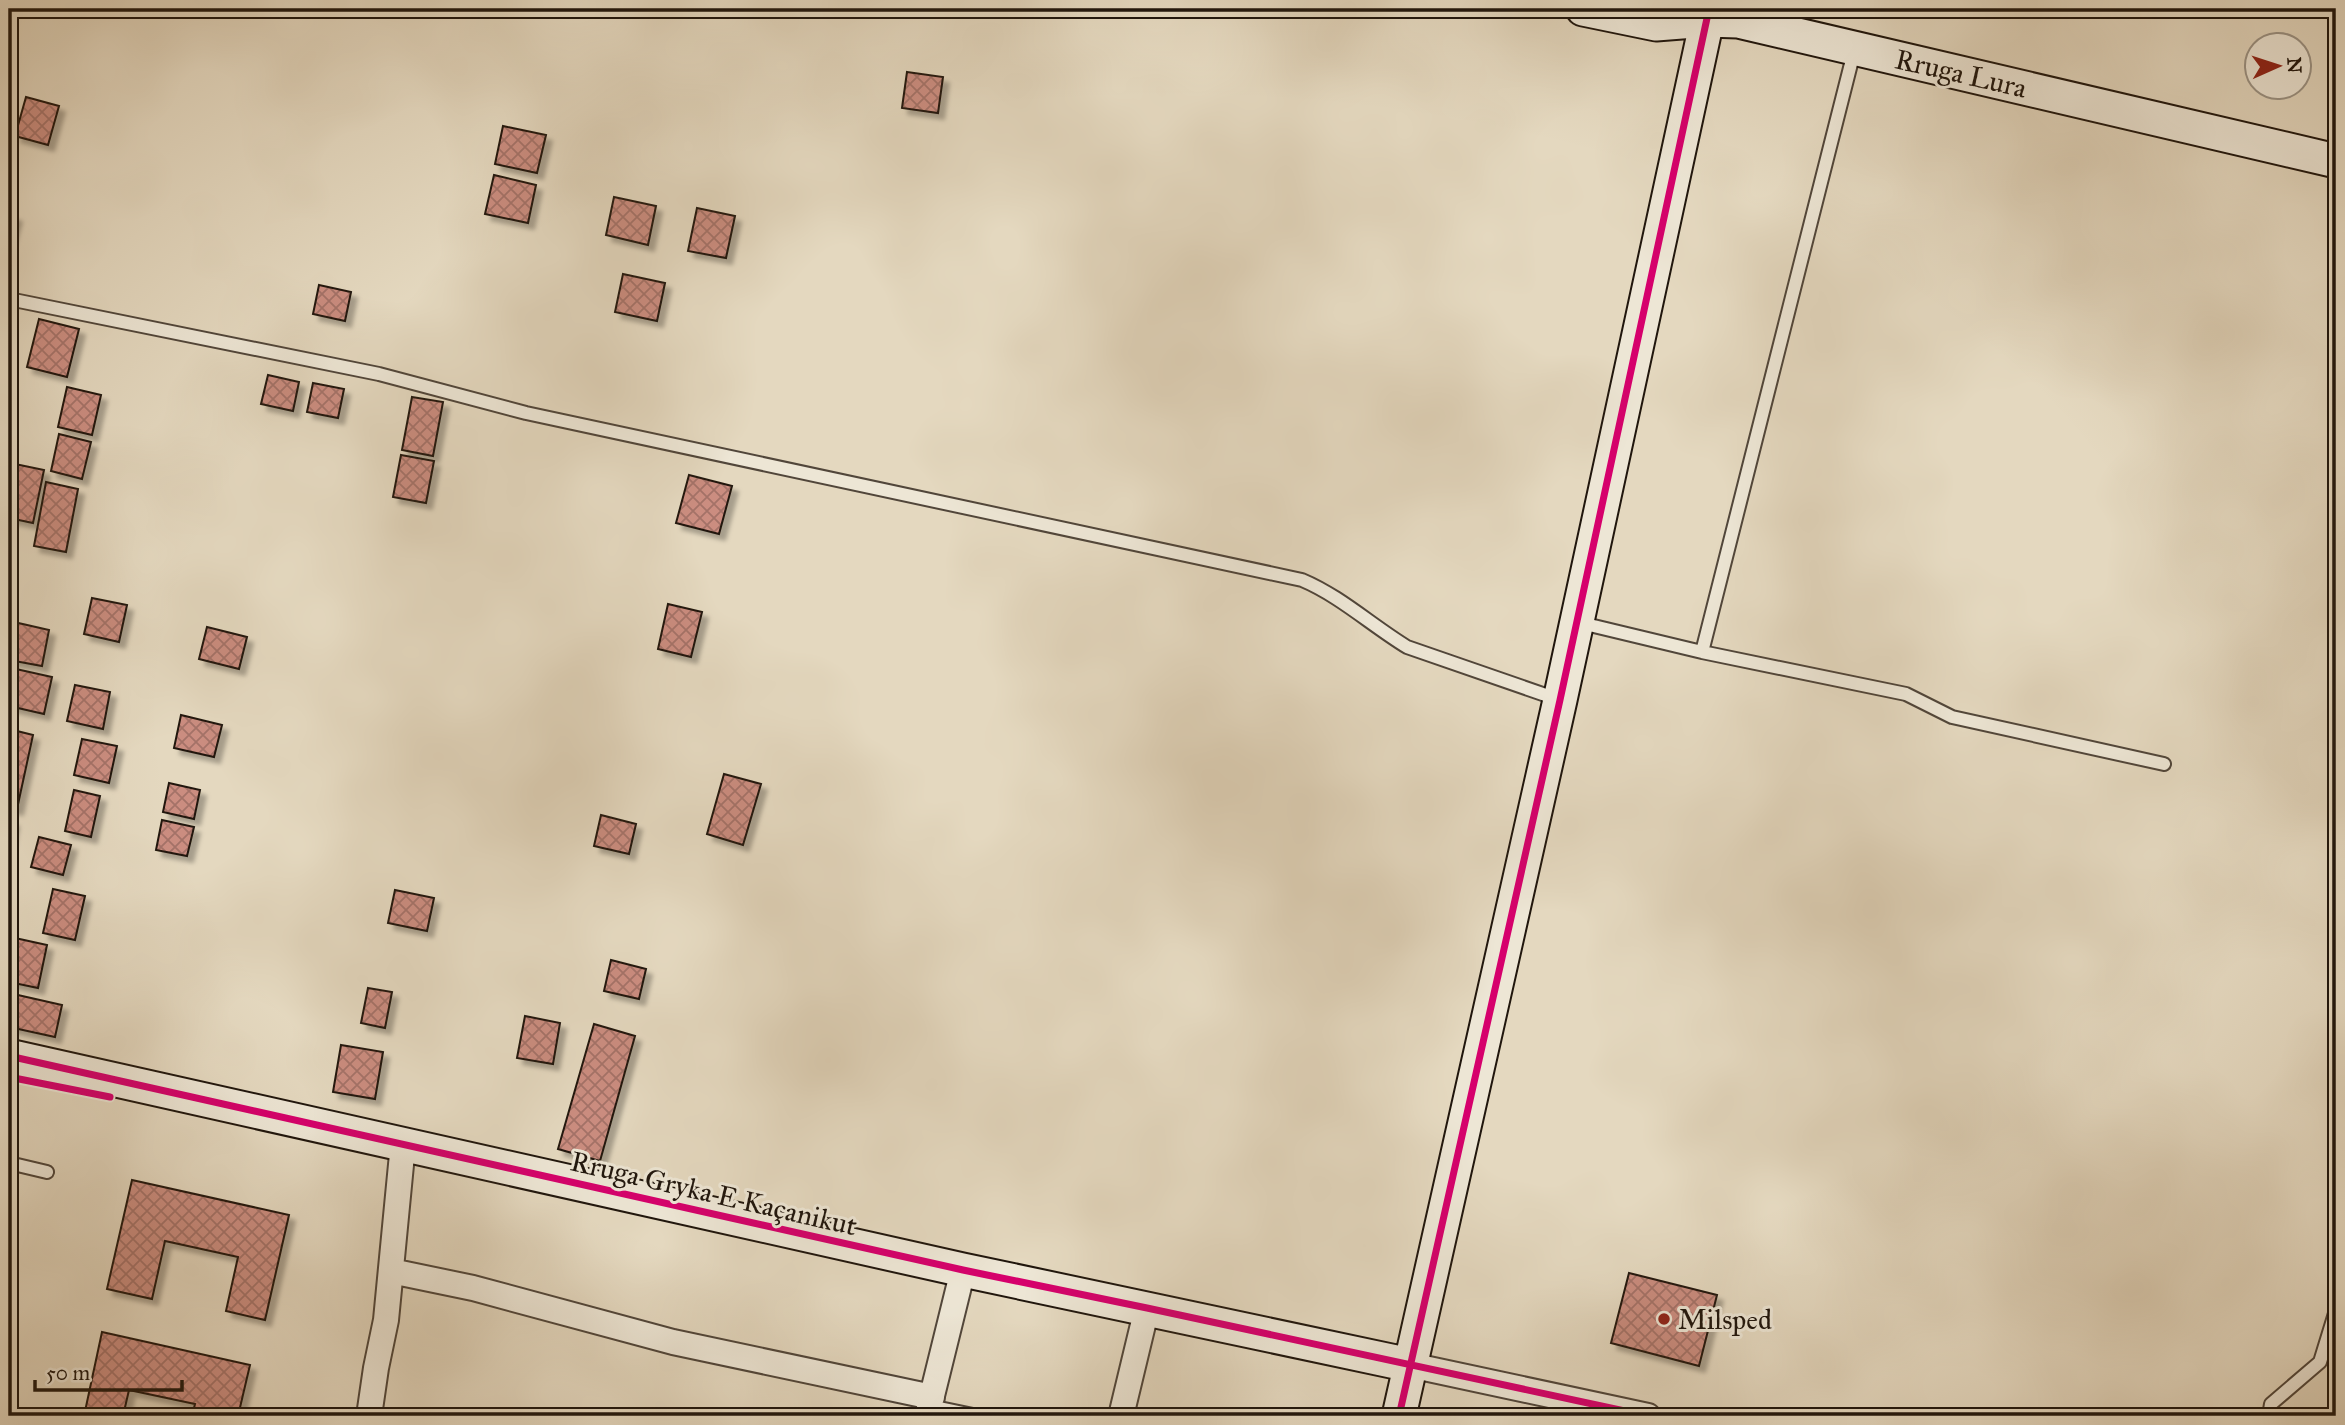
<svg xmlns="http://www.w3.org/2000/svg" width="2345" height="1425" font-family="'IM FELL Great Primer',serif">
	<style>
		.building { fill: url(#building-cross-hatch); stroke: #20160d; stroke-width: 2; filter: url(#shadow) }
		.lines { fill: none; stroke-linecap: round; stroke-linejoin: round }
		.lane-casing { stroke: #51463a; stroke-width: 16 }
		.street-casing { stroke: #51463a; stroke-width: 28 }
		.secondary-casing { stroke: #20160d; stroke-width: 37 }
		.lane { stroke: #ede6d5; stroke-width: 12 }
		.street { stroke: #ede6d5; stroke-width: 24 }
		.secondary { stroke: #ede6d5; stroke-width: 33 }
		.cycleway-casing { stroke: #ede6d5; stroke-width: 11 }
		.cycleway { stroke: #d6006c; stroke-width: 7 }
		.poi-dot { fill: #8f2418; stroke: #ede6d5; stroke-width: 2.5 }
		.labels { text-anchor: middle; stroke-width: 6; stroke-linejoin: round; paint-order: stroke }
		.street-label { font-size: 28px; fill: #20160d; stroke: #ede6d5 }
		.poi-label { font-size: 28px; fill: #20160d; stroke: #ede6d5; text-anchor: start }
	</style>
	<defs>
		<pattern id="building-cross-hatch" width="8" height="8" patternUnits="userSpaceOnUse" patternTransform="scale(1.75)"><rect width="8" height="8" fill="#cb8d80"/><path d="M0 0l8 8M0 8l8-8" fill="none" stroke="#a47267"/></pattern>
		<filter id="shadow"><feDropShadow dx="6" dy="6" stdDeviation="2" flood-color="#0004"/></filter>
	</defs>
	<rect width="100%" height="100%" fill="#e4d8bf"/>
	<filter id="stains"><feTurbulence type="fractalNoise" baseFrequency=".00286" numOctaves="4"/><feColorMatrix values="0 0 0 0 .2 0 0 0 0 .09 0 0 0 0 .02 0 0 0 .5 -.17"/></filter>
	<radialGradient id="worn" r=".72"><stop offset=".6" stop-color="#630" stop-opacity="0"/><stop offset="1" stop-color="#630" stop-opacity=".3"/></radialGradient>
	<path class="building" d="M907 72 943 77 938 113 902 108Z
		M26 97 59 106 48 145 15 136Z
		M503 126 546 135 537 173 495 164Z
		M494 175 536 185 528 223 485 214Z
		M614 197 656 206 648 245 606 235Z
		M697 208 735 216 726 258 688 251Z
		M9 214 16 216 9 241Z
		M623 274 665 283 657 321 615 312Z
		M319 285 351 292 345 321 313 314Z
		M39 319 79 329 67 377 27 367Z
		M268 375 299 382 293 411 261 404Z
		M313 383 344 389 338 418 307 412Z
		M67 387 101 395 92 435 58 427Z
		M412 397 443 402 433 456 402 450Z
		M59 434 91 442 82 479 51 471Z
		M401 455 434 461 426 503 393 497Z
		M15 464 44 470 33 523 9 518V495Z
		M689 475 732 486 719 534 676 523Z
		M46 482 78 489 66 552 34 546Z
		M92 598 127 605 119 642 84 634Z
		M668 604 702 612 691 657 658 649Z
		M14 622 49 630 42 666 9 660Z
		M207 627 247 637 239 669 199 659Z
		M16 669 52 677 44 714 9 706Z
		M75 685 110 692 103 729 67 721Z
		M181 715 222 725 214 757 174 748Z
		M9 729 33 735 17 809 9 807Z
		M82 739 117 746 109 783 74 775Z
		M724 774 761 784 743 845 707 834Z
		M169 783 200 790 194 819 163 812Z
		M74 790 100 796 91 837 65 831Z
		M601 815 636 824 629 854 594 846Z
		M9 820 13 821 9 842Z
		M162 820 194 827 187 856 156 850Z
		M39 837 71 845 63 875 31 867Z
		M53 889 85 896 75 940 43 933Z
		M395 890 434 898 427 931 388 923Z
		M15 938 47 945 38 988 9 982V967Z
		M611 960 646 969 639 999 604 991Z
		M368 988 392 992 385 1028 361 1023Z
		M9 993 62 1005 55 1037 9 1027Z
		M525 1016 560 1023 553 1064 517 1058Z
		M594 1024 635 1036 600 1161 558 1149Z
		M341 1045 383 1052 375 1099 333 1092Z
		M132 1180 289 1215 265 1320 226 1311 238 1257 165 1241 152 1299 107 1289Z
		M1629 1273 1717 1295 1699 1366 1611 1343Z
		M102 1332 250 1365 238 1416H192L195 1404 129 1390 123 1416H84Z"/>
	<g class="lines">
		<g class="lane-casing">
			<path id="lane" d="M9 299 379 374 526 413 1302 580C1340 596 1371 625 1407 647L1560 700
				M1577 622 1702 652 1906 694 1952 717 2164 764
				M1702 652 1855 48
				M9 1163 47 1172
				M930 1406 978 1416
				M2269 1416 2271 1404 2320 1362 2336 1310"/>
		</g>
		<g class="street-casing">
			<path id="street" d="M391 1271 473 1288 673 1342 932 1397
				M1410 1365 1648 1416
				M369 1416 376 1368 386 1320 403 1144
				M927 1416 963 1270
				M1121 1416 1147 1308"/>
		</g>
		<g class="secondary-casing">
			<path id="secondary" d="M1583 9 1656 24 1707 20 1738 21 2336 161
				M9 1056 963 1270 1410 1365
				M1399 1416 1560 700 1707 20"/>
		</g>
		<use href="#lane" class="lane"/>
		<use href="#street" class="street"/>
		<use href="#secondary" class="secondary"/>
		<g class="cycleway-casing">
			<path id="cycleway" d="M9 1056 963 1270 1147 1308 1648 1416
				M9 1077 110 1097
				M1399 1416 1560 700 1709 9"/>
		</g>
		<use href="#cycleway" class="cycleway"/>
	</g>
	<circle class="poi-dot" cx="1664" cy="1319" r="7"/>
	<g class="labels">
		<g class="street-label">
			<text transform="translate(1961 73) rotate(13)" y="10">Rruga Lura</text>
			<text transform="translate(714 1193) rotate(13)" y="10">Rruga Gryka E Kaçanikut</text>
		</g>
		<g class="poi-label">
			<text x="1678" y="1329">Milsped</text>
		</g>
	</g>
	<rect width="2345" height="1425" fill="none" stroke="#e4d8bf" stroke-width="35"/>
	<rect x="10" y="10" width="2324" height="1404" fill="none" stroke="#20160d" stroke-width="3.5"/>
	<rect x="18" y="18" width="2310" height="1390" fill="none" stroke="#20160d" stroke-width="2"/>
	<g transform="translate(2278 66) rotate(87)"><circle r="33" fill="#ede6d5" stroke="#9b9385" stroke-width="2"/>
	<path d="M0-5L12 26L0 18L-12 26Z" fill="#8f2418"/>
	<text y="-10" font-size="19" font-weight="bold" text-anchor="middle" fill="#20160d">N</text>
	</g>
	<path d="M35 1380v10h147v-10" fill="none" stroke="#20160d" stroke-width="3.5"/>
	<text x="46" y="1380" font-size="21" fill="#20160d" stroke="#ede6d5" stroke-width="5" paint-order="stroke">50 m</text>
	<rect width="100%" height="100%" filter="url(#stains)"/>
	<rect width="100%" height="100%" fill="url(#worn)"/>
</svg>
